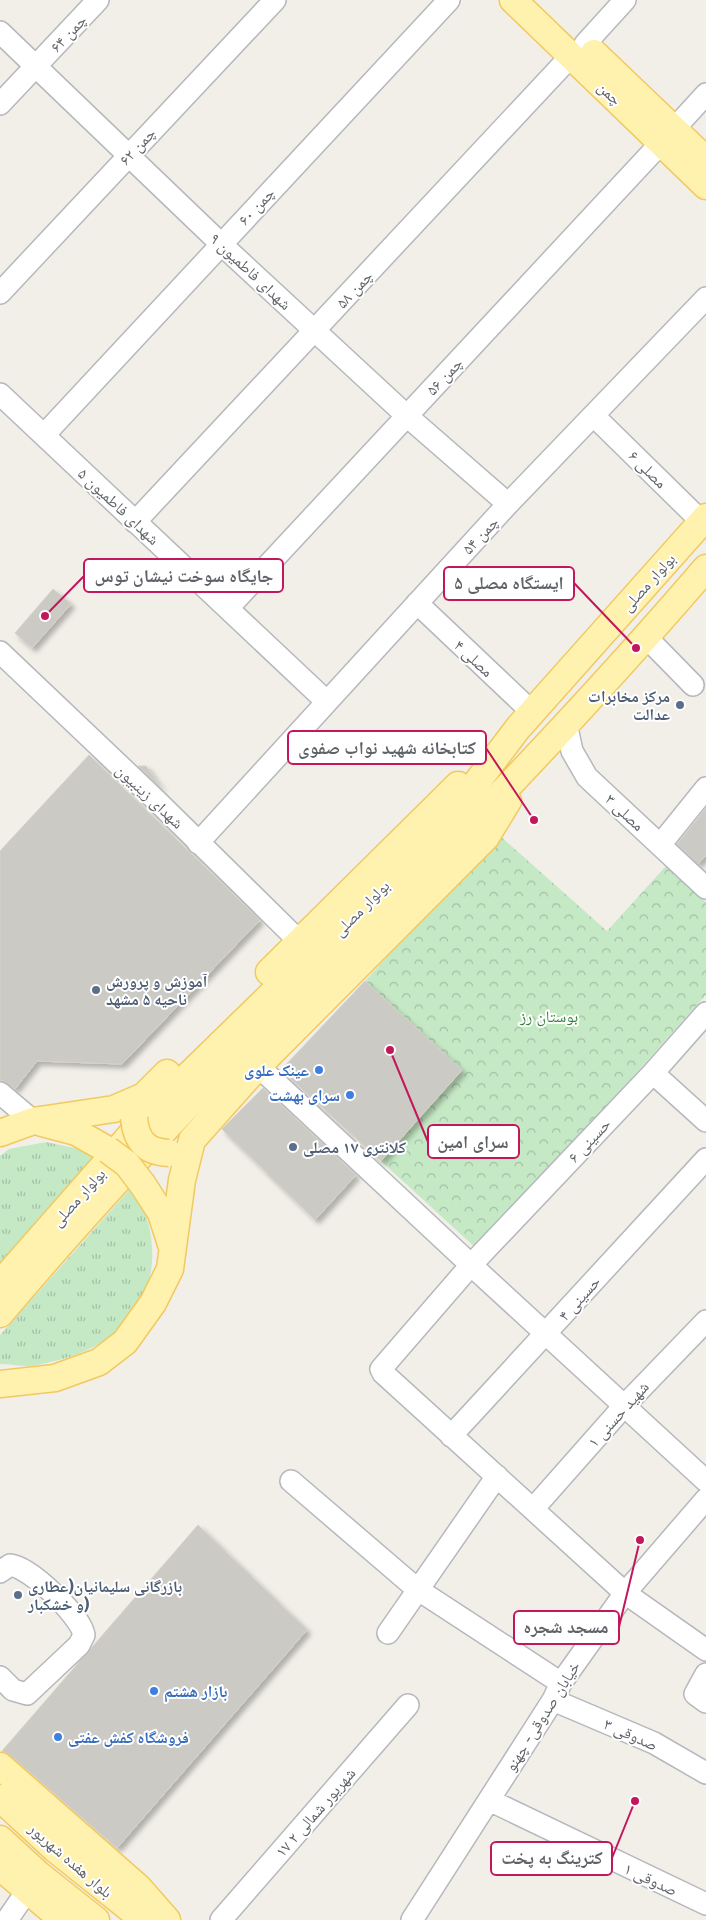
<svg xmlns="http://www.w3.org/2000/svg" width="706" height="1920" font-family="'Fira Sans','Noto Naskh Arabic',sans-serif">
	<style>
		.grass { fill: url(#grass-tufts) }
		.forest { fill: url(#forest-crowns) }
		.building { fill: #cccac5; stroke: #d6d1c6; filter: url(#shadow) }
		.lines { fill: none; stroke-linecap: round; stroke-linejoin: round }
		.minor-casing { stroke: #b5b8bc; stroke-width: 24 }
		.major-casing { stroke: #f2c960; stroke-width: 29 }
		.minor { stroke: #fff; stroke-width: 21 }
		.major { stroke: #fff2af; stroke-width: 26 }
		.major-bridge-casing { stroke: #f2c960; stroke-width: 29; stroke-linecap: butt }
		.major-bridge { stroke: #fff2af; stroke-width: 26 }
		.service-dot { fill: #5c6f8a; stroke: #fff; stroke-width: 2 }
		.shop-dot { fill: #3f7fe0; stroke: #fff; stroke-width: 2 }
		.labels { text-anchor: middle; stroke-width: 4; stroke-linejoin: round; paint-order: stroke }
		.street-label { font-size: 16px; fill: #5f6368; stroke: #fff }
		.service-label { font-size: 16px; font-weight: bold; fill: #4e5e75; stroke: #fff; text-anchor: start }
		.park-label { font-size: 16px; fill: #348238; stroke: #fff }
		.shop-label { font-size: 16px; font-weight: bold; fill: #366cbe; stroke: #fff; text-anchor: end }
		.leader { fill: none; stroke: #c2185b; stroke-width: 2 }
		.callout-dot { fill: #c2185b; stroke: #fff; stroke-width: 2 }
		.callout { fill: #fff; stroke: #c2185b; stroke-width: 2 }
		.callout-label { font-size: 18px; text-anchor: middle; font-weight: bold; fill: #5f6368 }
	</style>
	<defs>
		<pattern id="grass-tufts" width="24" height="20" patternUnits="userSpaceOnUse" patternTransform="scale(1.25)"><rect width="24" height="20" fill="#c5e8c5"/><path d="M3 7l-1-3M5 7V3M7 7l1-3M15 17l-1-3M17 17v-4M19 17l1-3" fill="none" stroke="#a3c0a4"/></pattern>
		<pattern id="forest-crowns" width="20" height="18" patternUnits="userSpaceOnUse" patternTransform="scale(1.25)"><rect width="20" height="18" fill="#c5e8c5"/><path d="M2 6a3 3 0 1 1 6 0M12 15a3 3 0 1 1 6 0" fill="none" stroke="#a3c0a4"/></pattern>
		<filter id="shadow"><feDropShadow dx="4" dy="4" stdDeviation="2.5" flood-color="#0004"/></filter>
	</defs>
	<rect width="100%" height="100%" fill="#f1efe8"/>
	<path class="grass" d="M46 1142 84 1150 95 1157 0 1263V1156L9 1149Z
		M131 1188C145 1205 151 1227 152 1248 156 1311 107 1351 50 1362 42 1364 34 1366 27 1366 18 1366 9 1364 0 1364V1335Z"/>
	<path class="forest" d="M498 834 607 931 666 866 706 902V995L478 1250 381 1161 462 1070 365 981Z"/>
	<path class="building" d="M53 589 71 604 32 648 15 633Z
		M89 755 260 920 122 1064 37 1061 15 1089 0 1080V851Z
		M138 766H146L162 789Z
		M706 808V855L698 864 677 844Z
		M365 981 462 1070 381 1161 281 1070Z
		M263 1088 356 1175 315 1220 222 1129Z
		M198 1525 307 1630 117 1848 10 1755 2 1751Z"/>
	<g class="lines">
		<g class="minor-casing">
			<path id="minor" d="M0 32 221 244 407 416 508 504
				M585 44 625 0
				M0 104 98 0
				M674 129 706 94
				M0 293 275 0
				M0 394 326 701
				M594 416 702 522
				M44 435 449 0
				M135 522 571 56
				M417 603 532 712
				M228 608 661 143
				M646 637 693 685
				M0 652 159 803 300 942
				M566 723 572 751 587 777 706 888
				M198 843 508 504 706 298
				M660 845 706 788
				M706 1013 653 1073 471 1265 381 1369 383 1373 625 1593 706 1650
				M258 1066 471 1265 706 1481
				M653 1073 706 1121
				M0 1093 33 1121
				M451 1436 706 1159
				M291 1481 417 1589 561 1683
				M533 1509 624 1406 706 1321
				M0 1572 10 1565C30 1567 81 1616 84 1635L79 1645 27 1694 13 1690 0 1677
				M388 1633 497 1476
				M706 1674 695 1694 706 1702
				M553 1700 654 1743 706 1773
				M489 1800 706 1904
				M7 1920 27 1891
				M221 1920 408 1705
				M412 1920 553 1700 561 1683 625 1593 706 1499"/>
		</g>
		<g class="major-casing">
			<path id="major" d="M513 0 706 186
				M594 53 706 160
				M269 972 458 785
				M42 1123 76 1132 108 1150
				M0 1133 33 1121 114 1109 144 1096 167 1073
				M143 1185 161 1213 171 1244
				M0 1284 149 1114 442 828 518 728 706 517
				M0 1314C83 1216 172 1120 262 1029 293 999 326 972 357 941 477 821 595 697 706 568
				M0 1384 55 1378 99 1362 125 1342 153 1303 170 1269 182 1180 192 1140 258 1066 486 837 508 801
				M0 1766 139 1888 167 1920
				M0 1798 55 1849 144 1920
				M0 1839 38 1874 96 1920
				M0 1867 63 1920"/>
		</g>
		<use href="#minor" class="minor"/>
		<use href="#major" class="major"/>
		<g class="major-bridge-casing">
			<path id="major-bridge" d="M134 1118C136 1141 146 1152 169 1153
				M108 1150 127 1164 143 1185"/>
		</g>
		<use href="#major-bridge" class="major-bridge"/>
	</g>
	<g class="service-dot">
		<circle cx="680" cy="705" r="5"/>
		<circle cx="96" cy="990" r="5"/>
		<circle cx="293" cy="1147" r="5"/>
		<circle cx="18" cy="1595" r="5"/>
	</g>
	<g class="shop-dot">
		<circle cx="319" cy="1070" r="5"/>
		<circle cx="350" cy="1095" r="5"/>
		<circle cx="154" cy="1691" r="5"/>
		<circle cx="58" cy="1737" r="5"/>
	</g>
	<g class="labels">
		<g class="street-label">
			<text transform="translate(68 33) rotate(-47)" y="6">چمن ۶۴</text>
			<text transform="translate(610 93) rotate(44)" y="6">چمن</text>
			<text transform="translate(137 146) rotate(-47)" y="6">چمن ۶۲</text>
			<text transform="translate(256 206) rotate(-47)" y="6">چمن ۶۰</text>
			<text transform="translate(251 271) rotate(43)" y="6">شهدای فاطمیون ۹</text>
			<text transform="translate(354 289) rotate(-47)" y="6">چمن ۵۸</text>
			<text transform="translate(444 376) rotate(-47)" y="6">چمن ۵۶</text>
			<text transform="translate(648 469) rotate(45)" y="6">مصلی ۶</text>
			<text transform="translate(119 506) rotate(43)" y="6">شهدای فاطمیون ۵</text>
			<text transform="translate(480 535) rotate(-47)" y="6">چمن ۵۴</text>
			<text transform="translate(648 582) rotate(-48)" y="6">بولوار مصلی</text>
			<text transform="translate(474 658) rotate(43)" y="6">مصلی ۴</text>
			<text transform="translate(150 796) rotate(43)" y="6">شهدای زینبیون</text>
			<text transform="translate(625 812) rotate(43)" y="6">مصلی ۳</text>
			<text transform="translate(361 908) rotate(-45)" y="6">بولوار مصلی</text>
			<text transform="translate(589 1140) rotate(-47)" y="6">حسینی ۶</text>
			<text transform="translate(78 1197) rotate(-48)" y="6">بولوار مصلی</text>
			<text transform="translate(579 1298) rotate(-48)" y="6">حسینی ۴</text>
			<text transform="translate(618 1414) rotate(-48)" y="6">شهید حسنی ۱</text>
			<text transform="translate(542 1716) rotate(-58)" y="6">خیابان صدوقی- چهنو</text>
			<text transform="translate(631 1734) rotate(24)" y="6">صدوقی ۳</text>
			<text transform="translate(315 1812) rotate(-49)" y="6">۱۷ شهریور شمالی ۲</text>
			<text transform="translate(71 1860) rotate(41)" y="6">بلوار هفده شهریور</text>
			<text transform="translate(651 1879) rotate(25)" y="6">صدوقی ۱</text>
		</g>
		<g class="service-label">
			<text x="670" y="702" text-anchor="end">مرکز مخابرات<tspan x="670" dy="18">عدالت</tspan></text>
			<text x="106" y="987">آموزش و پرورش<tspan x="106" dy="18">ناحیه ۵ مشهد</tspan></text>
			<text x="303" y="1153">کلانتری ۱۷ مصلی</text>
			<text x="28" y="1592">بازرگانی سلیمانیان(عطاری<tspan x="28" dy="18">و خشکبار)</tspan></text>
		</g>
		<g class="park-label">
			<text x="549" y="1022">بوستان رز</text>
		</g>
		<g class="shop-label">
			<text x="309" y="1076">عینک علوی</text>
			<text x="340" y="1101">سرای بهشت</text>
			<text x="164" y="1697" text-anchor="start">بازار هشتم</text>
			<text x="68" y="1743" text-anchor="start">فروشگاه کفش عفتی</text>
		</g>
	</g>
	<path class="leader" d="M45 616L84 576M636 648L574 583M534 820L486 748M390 1050L428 1142M640 1540L619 1627M635 1801L612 1858"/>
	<g class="callout-dot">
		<circle cx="45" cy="616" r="5"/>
		<circle cx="636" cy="648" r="5"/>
		<circle cx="534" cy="820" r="5"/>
		<circle cx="390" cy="1050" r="5"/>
		<circle cx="640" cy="1540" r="5"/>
		<circle cx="635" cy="1801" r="5"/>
	</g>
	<g class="callout">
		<rect x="84" y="559" width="199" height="33" rx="5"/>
		<rect x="444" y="567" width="130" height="33" rx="5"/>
		<rect x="288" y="731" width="198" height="33" rx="5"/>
		<rect x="428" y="1125" width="91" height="33" rx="5"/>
		<rect x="514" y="1611" width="105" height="33" rx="5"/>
		<rect x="491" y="1842" width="121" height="33" rx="5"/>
	</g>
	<g class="callout-label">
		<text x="184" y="582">جایگاه سوخت نیشان توس</text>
		<text x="509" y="589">ایستگاه مصلی ۵</text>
		<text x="387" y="754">کتابخانه شهید نواب صفوی</text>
		<text x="473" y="1148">سرای امین</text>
		<text x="566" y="1633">مسجد شجره</text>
		<text x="552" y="1864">کترینگ به پخت</text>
	</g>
</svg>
